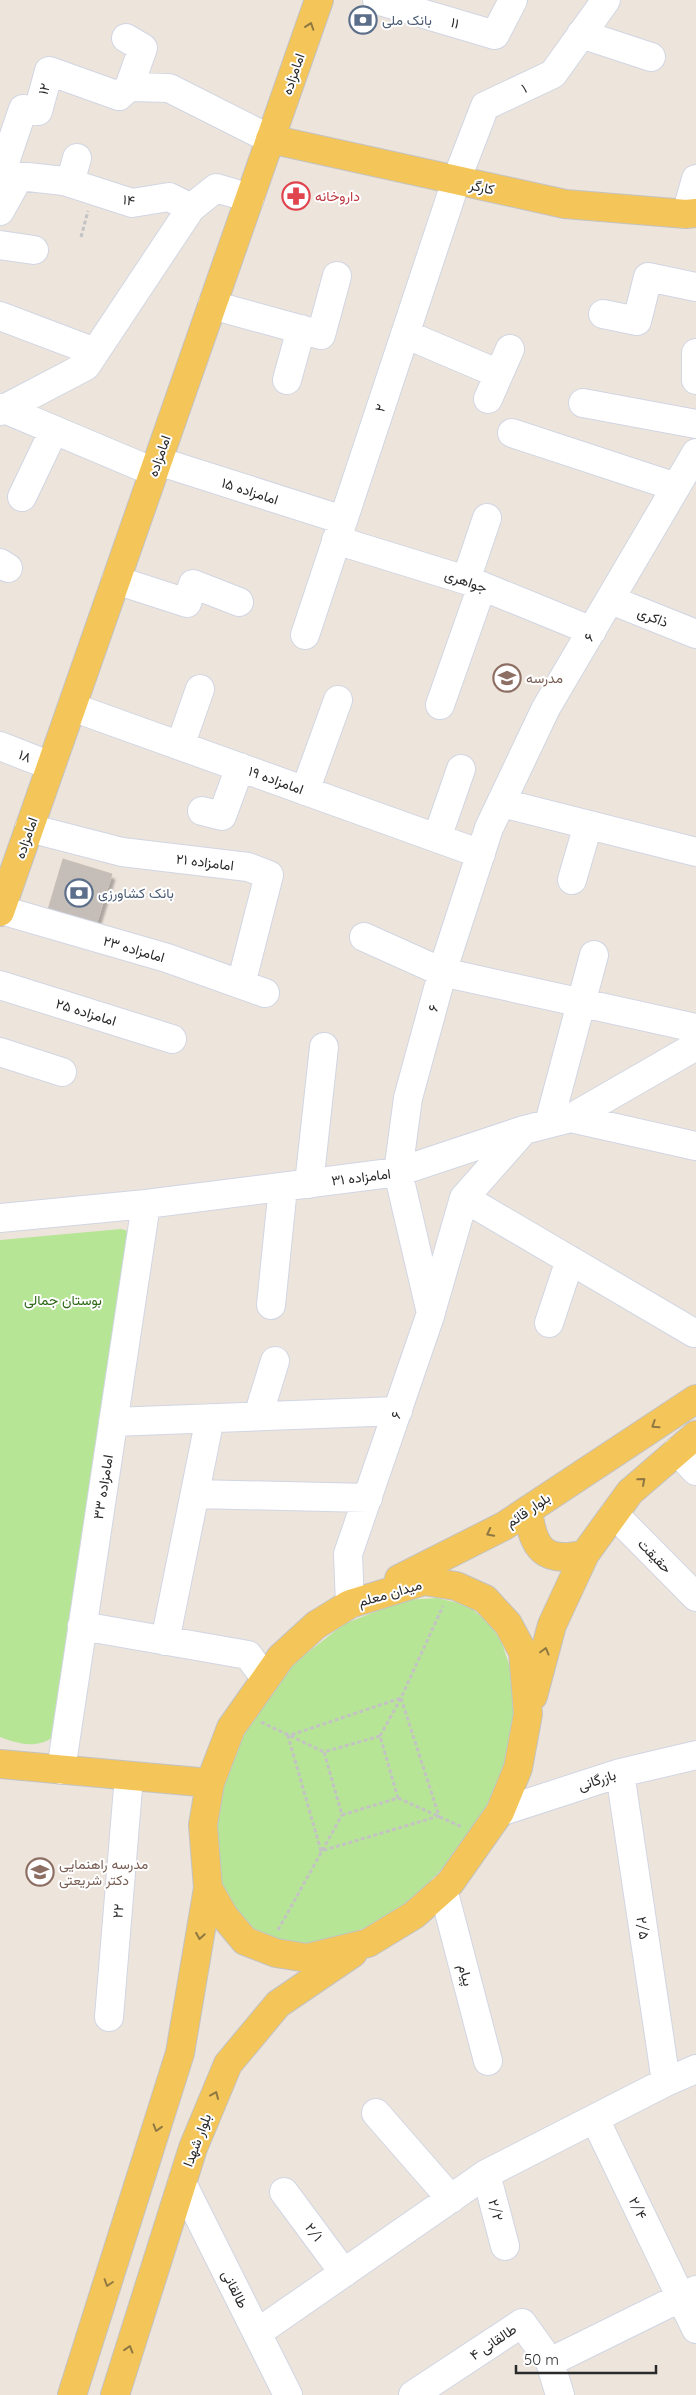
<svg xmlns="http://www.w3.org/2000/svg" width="696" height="2395" font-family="Quicksand,Vazirmatn,sans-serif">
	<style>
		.green { fill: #b7e596 }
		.building { fill: #c5beb8; stroke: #c8c0b5; filter: url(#shadow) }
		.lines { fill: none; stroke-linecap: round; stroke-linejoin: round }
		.minor-casing { stroke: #d1d6e3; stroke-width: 30 }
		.major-casing { stroke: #c3c3c3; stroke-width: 30 }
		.path { stroke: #c3c3c3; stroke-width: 3; stroke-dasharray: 4 2.5; stroke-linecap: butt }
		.minor { stroke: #fff; stroke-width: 28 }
		.major { stroke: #f4c559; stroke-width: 28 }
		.oneway { stroke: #8f7842 }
		.labels { text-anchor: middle; stroke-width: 4; stroke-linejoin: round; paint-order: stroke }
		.service-label { font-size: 14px; fill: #4e5e75; stroke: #fff; text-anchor: start }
		.street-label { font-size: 14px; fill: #2a2a2a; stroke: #fff }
		.health-label { font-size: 14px; fill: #be3a42; stroke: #fff; text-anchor: start }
		.education-label { font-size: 14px; fill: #785e54; stroke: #fff; text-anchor: start }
		.park-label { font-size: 14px; fill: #2f6918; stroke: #fff }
	</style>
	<defs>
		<filter id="shadow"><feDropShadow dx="3" dy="5.5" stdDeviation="1" flood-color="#0004"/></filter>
	</defs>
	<rect width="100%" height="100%" fill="#ede4dc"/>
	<path class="green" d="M121 1229 138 1234 57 1735C37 1749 22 1745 0 1737V1240Z
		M437 1598 467 1605 489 1623 501 1641 511 1670 514 1700 513 1735 504 1769 474 1832 425 1888 382 1921 331 1941 302 1947 258 1935 233 1910 217 1879 213 1840 219 1804 231 1760 251 1718 292 1665 344 1624 405 1600Z"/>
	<path class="building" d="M63 859 112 874 95 928 47 913Z"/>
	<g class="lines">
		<g class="minor-casing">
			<path id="minor" d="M377 0 495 35 513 0
				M581 34 651 57
				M129 87 169 88 270 139
				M0 174 64 181 132 203 169 197 191 208 216 188 250 198
				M1 174 23 109 38 111 49 71 119 96 129 87 143 48 126 38
				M70 183 77 158
				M0 211 19 177
				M686 214 696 179
				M0 245 34 250
				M212 305 321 335 337 276
				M603 314 637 321 648 277 696 287
				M0 316 95 352
				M405 334 499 374
				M696 353V380
				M287 380 301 329
				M488 399 510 349
				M583 403 696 424
				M2 408 154 472
				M0 411 86 366 191 208
				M512 433 676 487
				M158 461 343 520
				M22 497 54 430
				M336 540 472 582 592 631
				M0 563 8 568
				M116 580 187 603 193 584 239 602
				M466 580 487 518
				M611 600 696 634
				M305 635 456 181 485 106 553 74 606 0
				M440 705 482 586
				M72 707 481 854
				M0 746 51 766
				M180 746 200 689
				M305 791 338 700
				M502 803 696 852
				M202 811 222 816 240 767
				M29 828 122 852 248 867 269 875 241 984
				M437 838 461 769
				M572 880 588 825
				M1 910 167 958 265 993
				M364 937 442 972 696 1028
				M0 985 172 1039
				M0 1052 62 1072
				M571 1118 696 1146
				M549 1123 594 955
				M309 1184 324 1047
				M464 1198 694 1333
				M0 1218 146 1204 398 1172 524 1130 571 1118 696 1046
				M271 1305 283 1187
				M431 1312 464 1198 524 1130
				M549 1323 570 1260
				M258 1416 275 1361
				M113 1422 398 1411
				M677 1451 696 1471
				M195 1494 368 1498
				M614 1514 696 1597
				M350 1604 348 1554 431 1313 398 1172 408 1098 445 963 489 828 546 708 696 453
				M82 1626 248 1655 265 1678
				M165 1641 210 1418
				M61 1770 146 1204
				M620 1773 666 2082
				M500 1812 620 1773 696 1755
				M443 1889 488 2061
				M109 2017 129 1776
				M376 2113 451 2199
				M595 2119 696 2329
				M486 2174 505 2246
				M182 2183 288 2395
				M284 2192 344 2273
				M257 2333 486 2174 666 2082 696 2069
				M550 2362 560 2395
				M413 2395 522 2323 550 2362 696 2290"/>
		</g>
		<g class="major-casing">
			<path id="major" d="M270 139 565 204 686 214 696 213
				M0 912 319 0
				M528 1510C533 1549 544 1564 585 1554
				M399 1579 504 1526 696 1399
				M533 1696 552 1625 585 1554 630 1492 696 1435
				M0 1764 210 1783
				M72 2395 180 2053 208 1888 203 1825 210 1783 231 1728 281 1657 316 1625 350 1604 424 1581 456 1586 485 1599 508 1624 523 1652 528 1714 518 1768 500 1812 450 1883 414 1915 368 1943 307 1958 276 1953 245 1941 224 1916 208 1888
				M115 2395 193 2148 228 2064 278 2004 353 1953"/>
		</g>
		<path class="path" d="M81 237 88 211
			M401 1698 439 1816 321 1851 288 1736Z
			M261 1722 324 1752
			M380 1736 324 1752 342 1815 398 1798 380 1736 401 1698 443 1606
			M398 1798 462 1827
			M278 1930 342 1815"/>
		<use href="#minor" class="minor"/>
		<use href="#major" class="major"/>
	</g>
	<defs><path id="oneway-chevron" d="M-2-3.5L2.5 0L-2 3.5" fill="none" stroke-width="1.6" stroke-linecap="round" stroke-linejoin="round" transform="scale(1.25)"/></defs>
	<g class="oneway">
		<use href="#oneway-chevron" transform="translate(310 26) rotate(-71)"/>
		<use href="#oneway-chevron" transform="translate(655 1425) rotate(147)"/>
		<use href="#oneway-chevron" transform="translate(642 1481) rotate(-41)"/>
		<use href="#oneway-chevron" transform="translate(490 1533) rotate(153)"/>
		<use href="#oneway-chevron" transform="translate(545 1651) rotate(-75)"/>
		<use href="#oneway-chevron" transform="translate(200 1936) rotate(99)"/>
		<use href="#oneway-chevron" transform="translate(215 2095) rotate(-67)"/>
		<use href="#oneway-chevron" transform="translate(157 2128) rotate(107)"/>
		<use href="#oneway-chevron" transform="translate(108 2283) rotate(108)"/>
		<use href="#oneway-chevron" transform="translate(129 2349) rotate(-73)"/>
	</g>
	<defs>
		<g id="bank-ring" transform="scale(1.4375)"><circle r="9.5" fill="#fff" stroke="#5c6f8a" stroke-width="1.5"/><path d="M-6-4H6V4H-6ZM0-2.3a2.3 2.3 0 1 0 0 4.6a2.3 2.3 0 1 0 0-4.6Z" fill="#5c6f8a"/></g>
		<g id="pharmacy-ring" transform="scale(1.4375)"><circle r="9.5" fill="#fff" stroke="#e0444e" stroke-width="1.5"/><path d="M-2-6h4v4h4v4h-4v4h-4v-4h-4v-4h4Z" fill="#e0444e"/></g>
		<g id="school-ring" transform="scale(1.4375)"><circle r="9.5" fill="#fff" stroke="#8d6e63" stroke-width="1.5"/><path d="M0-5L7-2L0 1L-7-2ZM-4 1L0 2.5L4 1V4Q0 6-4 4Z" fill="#8d6e63"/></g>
	</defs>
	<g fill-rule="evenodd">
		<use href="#bank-ring" x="363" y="20"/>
		<use href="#pharmacy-ring" x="296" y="196"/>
		<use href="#school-ring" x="507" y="678"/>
		<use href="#bank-ring" x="79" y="893"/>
		<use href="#school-ring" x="40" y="1872"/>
	</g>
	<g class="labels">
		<g class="service-label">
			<text x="382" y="25">بانک ملی</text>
			<text x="98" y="898">بانک کشاورزی</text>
		</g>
		<g class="street-label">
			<text transform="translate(455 23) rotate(17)" y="5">۱۱</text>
			<text transform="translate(293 74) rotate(-71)" y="5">امامزاده</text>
			<text transform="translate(524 88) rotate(-25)" y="5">۱</text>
			<text transform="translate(44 89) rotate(-74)" y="5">۱۲</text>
			<text transform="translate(482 187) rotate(12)" y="5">کارگر</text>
			<text transform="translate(129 200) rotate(8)" y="5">۱۴</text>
			<text transform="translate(380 408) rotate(-72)" y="5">۲</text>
			<text transform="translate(159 456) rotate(-71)" y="5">امامزاده</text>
			<text transform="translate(250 491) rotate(18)" y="5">امامزاده ۱۵</text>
			<text transform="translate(466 581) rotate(19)" y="5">جواهری</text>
			<text transform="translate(653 617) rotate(22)" y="5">ذاکری</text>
			<text transform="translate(589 637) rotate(-59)" y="5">۶</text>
			<text transform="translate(25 756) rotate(22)" y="5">۱۸</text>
			<text transform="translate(276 780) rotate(20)" y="5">امامزاده ۱۹</text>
			<text transform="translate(26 838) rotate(-71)" y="5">امامزاده</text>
			<text transform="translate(205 862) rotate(7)" y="5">امامزاده ۲۱</text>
			<text transform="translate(134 949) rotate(16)" y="5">امامزاده ۲۳</text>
			<text transform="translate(433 1008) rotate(-75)" y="5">۶</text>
			<text transform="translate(86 1012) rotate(17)" y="5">امامزاده ۲۵</text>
			<text transform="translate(361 1177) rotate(-7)" y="5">امامزاده ۳۱</text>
			<text transform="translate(396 1415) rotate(-71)" y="5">۶</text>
			<text transform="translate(103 1487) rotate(-81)" y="5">امامزاده ۳۳</text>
			<text transform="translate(528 1510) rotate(-34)" y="5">بلوار قائم</text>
			<text transform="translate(655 1556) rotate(46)" y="5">حقیقت</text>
			<text transform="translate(390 1593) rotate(-16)" y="5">میدان معلم</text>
			<text transform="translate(597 1780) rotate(-18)" y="5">بازرگانی</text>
			<text transform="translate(118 1911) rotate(-85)" y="5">۲۲</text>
			<text transform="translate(643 1928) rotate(82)" y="5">۲/۵</text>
			<text transform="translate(466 1975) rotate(75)" y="5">پیام</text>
			<text transform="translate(197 2140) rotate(-69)" y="5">بلوار شهدا</text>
			<text transform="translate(638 2208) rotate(64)" y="5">۲/۴</text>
			<text transform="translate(496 2210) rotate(75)" y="5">۲/۲</text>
			<text transform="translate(314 2232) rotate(53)" y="5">۲/۱</text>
			<text transform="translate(235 2289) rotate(63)" y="5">طالقانی</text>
			<text transform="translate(493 2342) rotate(-34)" y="5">طالقانی ۴</text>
		</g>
		<g class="health-label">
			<text x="315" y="201">داروخانه</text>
		</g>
		<g class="education-label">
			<text x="526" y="683">مدرسه</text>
			<text x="59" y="1869">مدرسه راهنمایی<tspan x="59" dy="16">دکتر شریعتی</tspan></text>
		</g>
		<g class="park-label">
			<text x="63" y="1305">بوستان جمالی</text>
		</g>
	</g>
	<path d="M516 2365v8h140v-8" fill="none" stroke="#2a2a2a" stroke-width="2.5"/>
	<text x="524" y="2365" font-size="15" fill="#2a2a2a" stroke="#ffffff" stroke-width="4" paint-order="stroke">50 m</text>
</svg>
